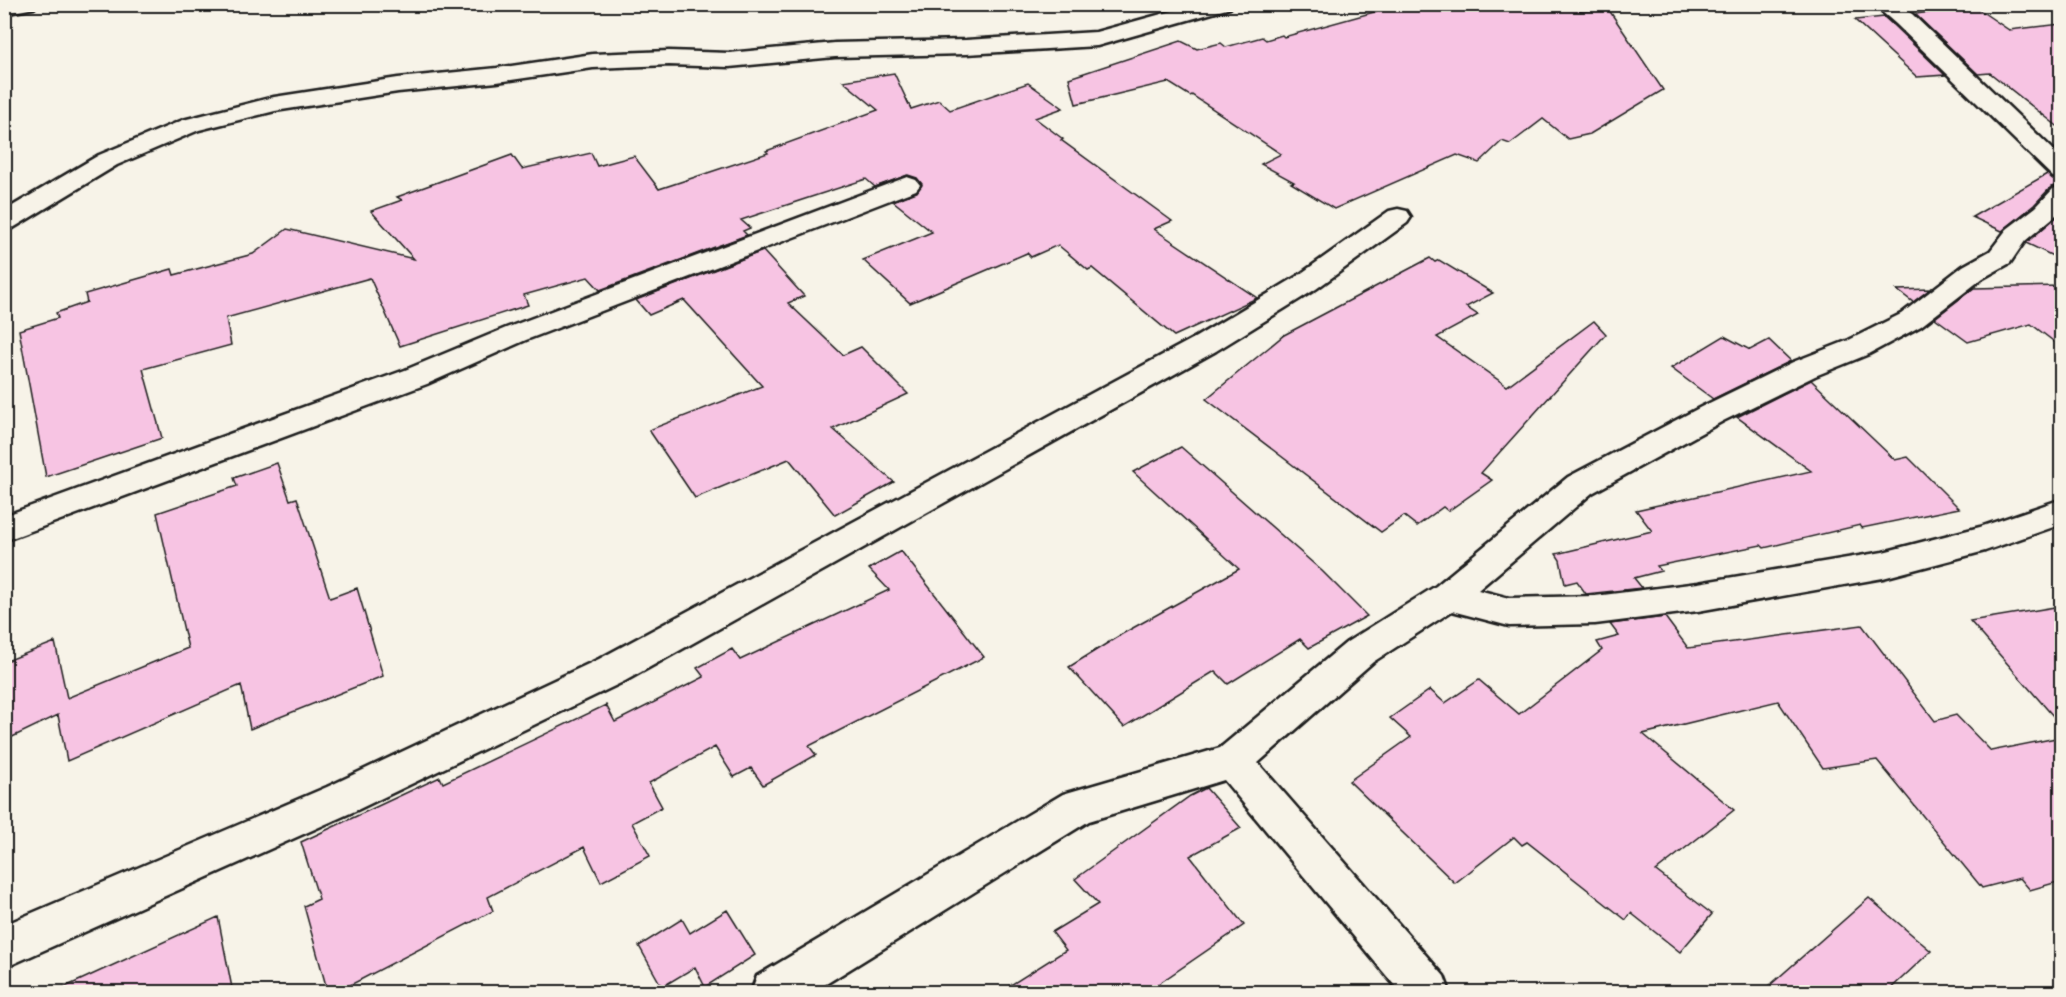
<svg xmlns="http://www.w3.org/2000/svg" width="2066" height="997" font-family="'Playpen Sans',sans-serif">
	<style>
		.building { fill: #f7c4e3; stroke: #1c1c1c; stroke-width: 1.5 }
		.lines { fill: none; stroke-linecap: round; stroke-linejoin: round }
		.street-casing { stroke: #1c1c1c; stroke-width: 5 }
		.street { fill: #f7f3e8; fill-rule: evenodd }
	</style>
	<rect width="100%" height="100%" fill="#f7f3e8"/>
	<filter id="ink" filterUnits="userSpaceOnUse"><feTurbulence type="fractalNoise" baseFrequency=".0167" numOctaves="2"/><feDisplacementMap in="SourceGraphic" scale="12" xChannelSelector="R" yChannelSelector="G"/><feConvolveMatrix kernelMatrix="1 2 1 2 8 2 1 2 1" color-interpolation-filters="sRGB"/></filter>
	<g filter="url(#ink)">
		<path class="building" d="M1403 4H1576L1580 11 1609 10 1663 90 1590 134 1568 139 1543 119 1510 144 1502 141 1479 163 1457 155 1334 209 1291 183 1294 182 1261 164 1281 154 1192 95 1190 96 1168 82 1076 104 1069 78 1181 41 1197 49 1221 43 1226 47 1262 37 1266 40 1282 35 1284 37Z
			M1975 7 2009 30 2061 24V129L1990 73 1978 74 1915 14Z
			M1884 17 1894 26 1945 75 1917 77 1855 20Z
			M894 73 911 109 939 100 950 110 1028 83 1063 108 1035 118 1063 139 1061 140 1172 221 1154 229 1257 298 1174 336 1092 268 1088 270 1058 245 1031 257 1027 253 910 303 863 260 932 232 893 201 917 192 922 184 917 178 908 175 875 187 866 179 741 220 750 228 743 231 747 235 600 290 588 277 524 295 528 305 400 346 370 278 226 318 231 345 143 369 162 438 46 477 19 330 58 318 56 313 87 302 85 294 172 269 174 275 253 254 287 229 414 259 371 211 402 200 397 197 512 155 522 169 591 153 597 166 634 156 659 189 768 153 766 151 878 110 843 81Z
			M2047 174 2053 179 2061 181V184L2051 187 2034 205 2002 231 1972 217Z
			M2061 213V260L2026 243Z
			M763 251 804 296 788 303 843 355 861 347 908 394 833 429 894 482 835 515 789 459 695 498 649 430 762 386 684 300 649 315 636 300Z
			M1430 258 1435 262 1439 260 1493 293 1466 307 1478 315 1437 337 1507 386 1594 321 1606 334 1481 473 1492 480 1448 511 1443 507 1417 526 1404 516 1381 532 1206 399 1284 335Z
			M2061 286V347L2031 324 1968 342 1935 318 1974 288Z
			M1930 289 1913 302 1897 290Z
			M1724 336 1750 350 1769 340 1791 361 1713 399 1671 368Z
			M1811 380 1895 460 1908 457 1959 508 1862 528 1860 525 1764 548 1761 545 1657 566 1661 571 1634 578 1642 588 1586 594 1577 581 1565 584 1560 560 1556 554 1652 531 1636 510 1811 471 1737 417Z
			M1181 447 1322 571 1367 616 1309 648 1300 639 1228 684 1215 671 1124 727 1069 667 1122 634 1239 569 1133 472Z
			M277 463 290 500 297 498 330 598 357 588 383 676 250 729 241 685 67 761 58 715 4 741V662L55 642 67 698 188 648 157 513 237 486 234 478Z
			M901 551 984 657 809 746 816 755 763 785 751 768 734 777 715 747 649 783 662 807 632 823 650 856 601 882 584 847 488 897 493 911 335 993H328L304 906 319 899 301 842 440 777 443 783 606 705 615 722 704 677 697 668 732 649 740 660 889 590 869 569Z
			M2061 606V725L1970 621Z
			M1665 617 1688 648 1862 625 1935 721 1956 715 1991 751 2061 737V881L2030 890 2020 878 1982 888 1877 760 1823 768 1778 701 1643 734 1734 810 1656 871 1712 914 1680 952 1631 913 1626 920 1527 842 1522 845 1514 837 1455 883 1349 781 1411 737 1390 718 1430 690 1445 703 1479 680 1519 714 1602 650 1597 642 1619 636 1610 624Z
			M1206 788 1241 828 1190 856 1244 925 1145 993H998L1066 950 1052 932 1098 904 1075 879 1190 796Z
			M1869 898 1931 951 1886 993H1761Z
			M727 910 755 955 705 987 695 967 662 987 639 946 682 919 690 933Z
			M218 917 233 993H52Z"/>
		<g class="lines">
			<g class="street-casing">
				<path id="street" d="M4 4H37L34 8 4 14Z
					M1198 4H1233L1230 8 1097 46 966 54 835 57 729 67 669 65 593 68 497 82 398 92 275 111 199 130 117 165 13 228 4 230V211L99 155 183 120 274 97 398 78 497 68 593 54 669 51 729 53 835 43 966 40 1096 32Z
					M1873 4H1897L1912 14 2062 158V179L2053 177 1896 24Z
					M907 177 916 180 920 185 916 190 526 340 427 384 4 541V516L405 370 506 328Z
					M2062 186V210L2025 241 2010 263 1983 278 1921 326 1869 354 1815 376 1723 421 1592 493 1478 590 1509 598 1595 596 1698 583 1883 552 1980 527 2062 499V524L1985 551 1883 578 1698 611 1595 624 1509 626 1452 611 1373 662 1258 763 1444 976 1450 992H1400L1224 780 1089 821 813 992H751L757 976 1063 794 1220 748 1347 642 1436 586 1568 477 1701 407 1793 362 1849 340 1901 314 1963 266 1990 251 2007 229 2036 207 2053 189Z
					M1398 209 1407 211 1411 217 1407 223 1316 289 1216 351 625 681 355 811 4 968V925L327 787 599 659 1196 337 1296 277 1389 211Z"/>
			</g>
			<use href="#street" class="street"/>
		</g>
	</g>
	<rect width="2066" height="997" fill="none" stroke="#f7f3e8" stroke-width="24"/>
	<rect x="12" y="12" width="2042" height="973" fill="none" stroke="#1c1c1c" stroke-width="2" filter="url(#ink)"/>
</svg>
